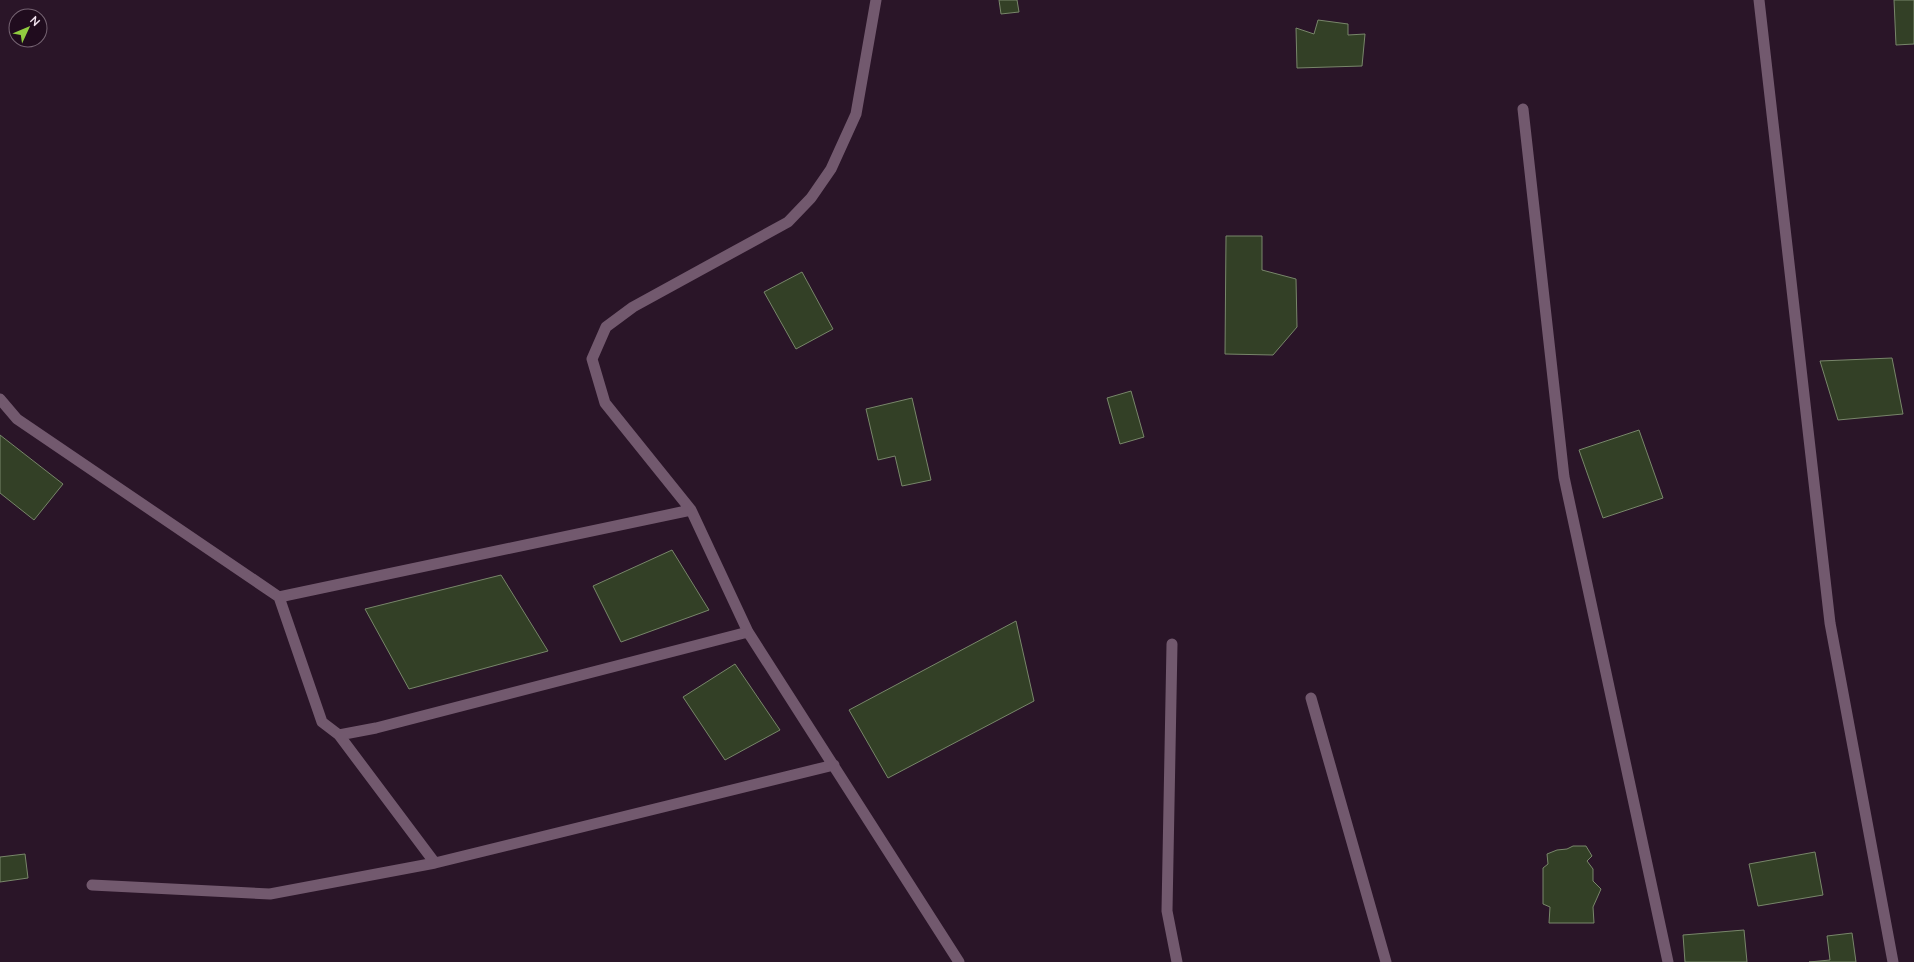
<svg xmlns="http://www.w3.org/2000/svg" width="1914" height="962" font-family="Lato,sans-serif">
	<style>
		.building { fill: #334026; stroke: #78866a }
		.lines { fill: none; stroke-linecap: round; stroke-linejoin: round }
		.minor { stroke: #72596e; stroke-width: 11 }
	</style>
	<rect width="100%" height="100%" fill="#2a1528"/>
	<path class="building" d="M999 0H1017L1019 12 1001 14Z
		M1894 0H1914V44L1896 45Z
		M1318 20 1348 24V35L1365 34 1362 66 1297 68 1296 28 1314 34Z
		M1226 236H1262V270L1296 279 1297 327 1273 355 1225 354Z
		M802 272 833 329 796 349 764 292Z
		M1892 358 1903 414 1838 420 1820 361Z
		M1131 391 1144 437 1120 444 1107 398Z
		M912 398 931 480 902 486 895 456 878 460 866 409Z
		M1639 430 1663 498 1603 518 1579 450Z
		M0 435 63 484 34 520 0 493Z
		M672 550 709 610 621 642 593 586Z
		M501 575 548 651 409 689 365 609Z
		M1016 621 1034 701 888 778 849 710Z
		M735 664 780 730 725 760 683 697Z
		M1573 846H1586L1592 856 1587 861 1593 869V881L1601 889 1593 907 1594 923H1549L1550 907 1543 904V868L1548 864 1547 854 1557 850 1567 849Z
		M1815 852 1823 895 1758 906 1749 864Z
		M25 854 28 878 0 882V857Z
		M1744 930 1747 962H1685L1683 935Z
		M1852 933 1856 962H1809L1830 960 1827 936Z"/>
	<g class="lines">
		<path class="minor" d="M876 0 856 114 831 169 811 198 788 222 633 307 606 327 592 359 605 403 691 510 748 632 959 962
			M1759 0 1830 623 1893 962
			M1523 109 1564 477 1668 962
			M0 399 17 419 279 597 691 510
			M279 597 322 722 339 735 376 728 748 632
			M1172 644 1167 911 1177 962
			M1311 698 1386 962
			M339 735 435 863
			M92 885 270 894 435 863 834 765"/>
	</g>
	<g transform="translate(28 28) rotate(46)"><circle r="19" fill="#200c1e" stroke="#756372"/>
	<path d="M0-3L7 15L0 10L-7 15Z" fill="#91cd40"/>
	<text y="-6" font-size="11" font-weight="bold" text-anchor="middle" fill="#f4e5f1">N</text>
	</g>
</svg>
